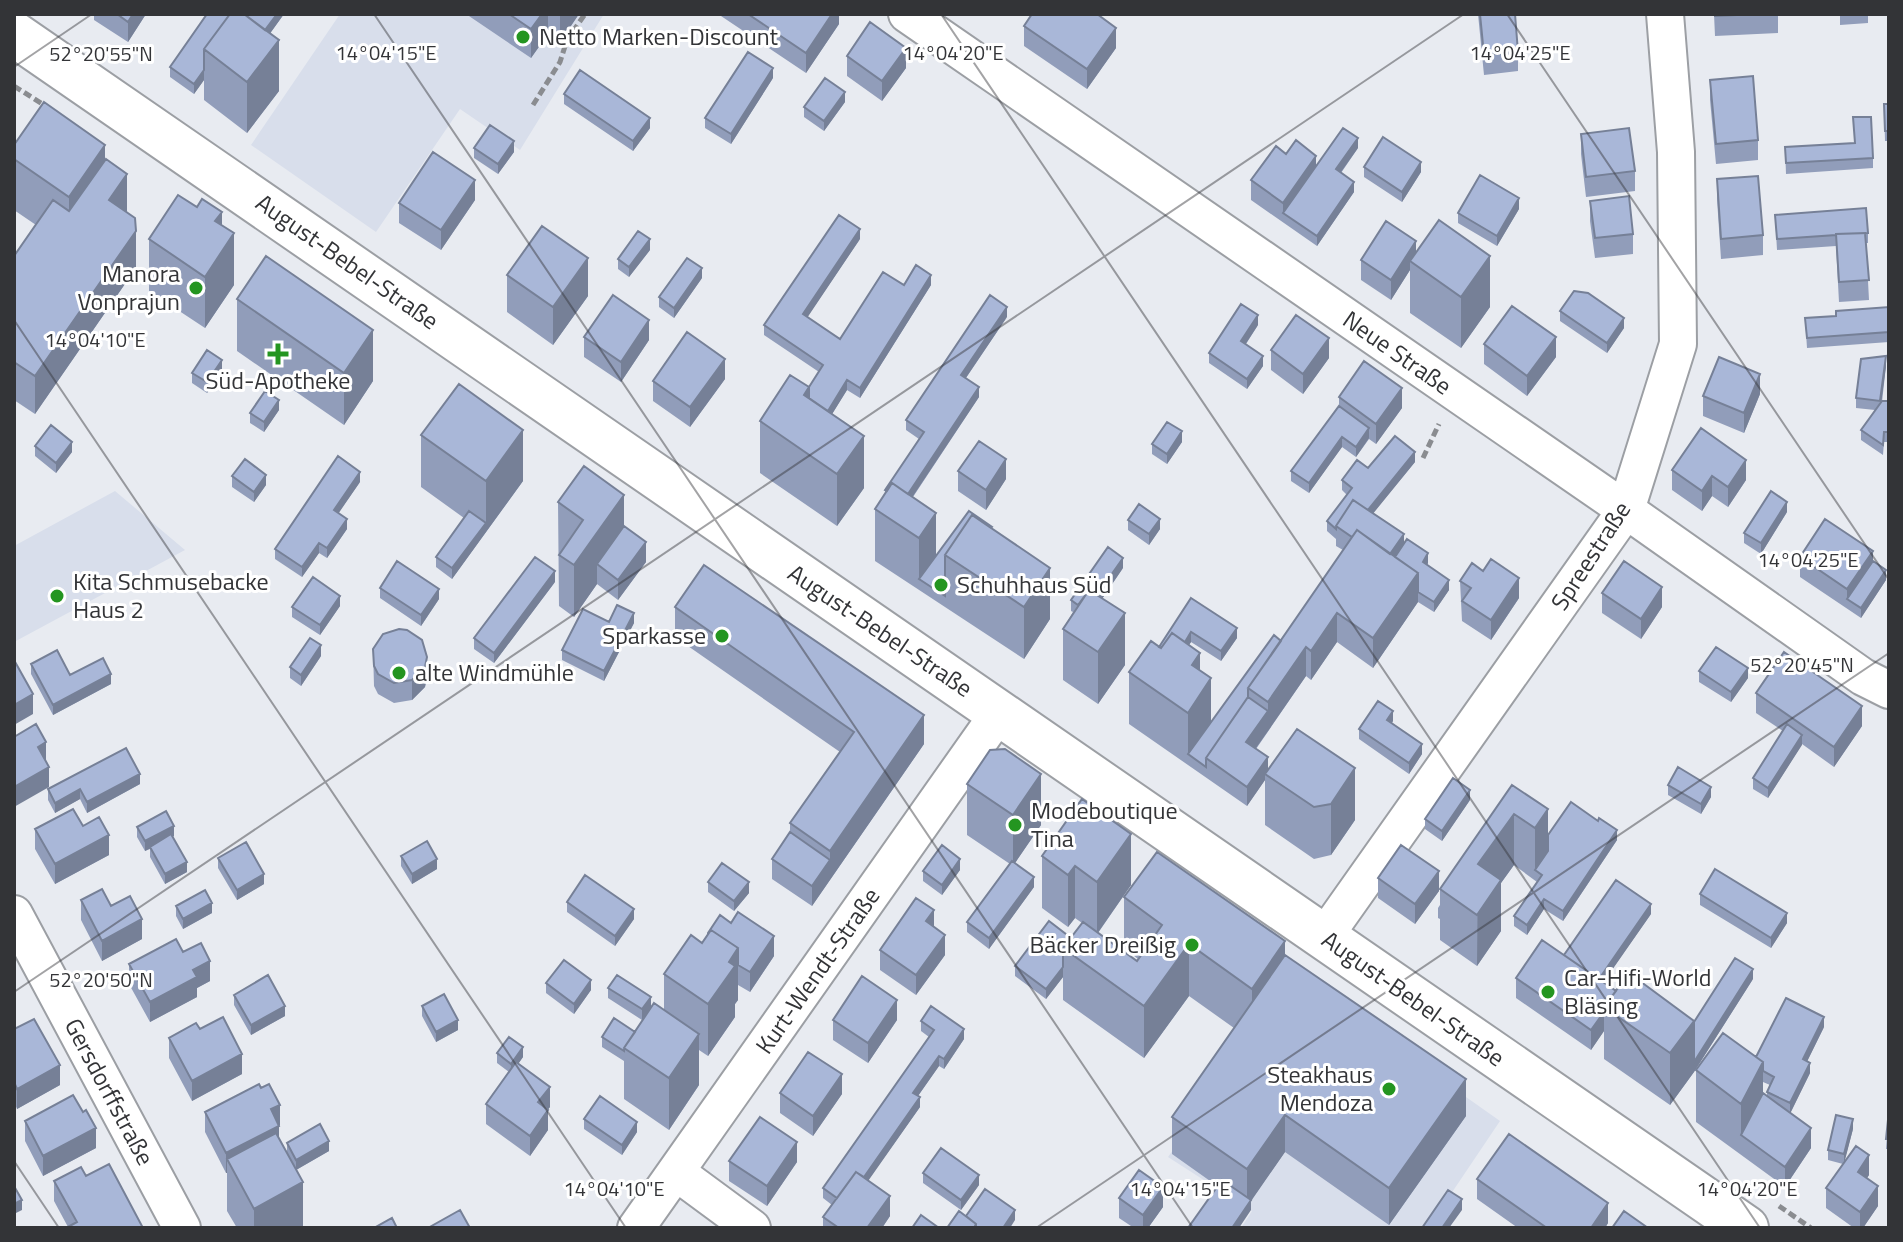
<svg xmlns="http://www.w3.org/2000/svg" width="1903" height="1242" font-family="'Titillium Web',sans-serif">
	<style>
		.built { fill: #d8deeb }
		.lines { fill: none; stroke-linecap: round; stroke-linejoin: round }
		.minor-casing { stroke: #9c9fa4; stroke-width: 40 }
		.secondary-casing { stroke: #9c9fa4; stroke-width: 48 }
		.path { stroke: #8a8c90; stroke-width: 5; stroke-dasharray: 8 4; stroke-linecap: butt }
		.minor { stroke: #fff; stroke-width: 36 }
		.secondary { stroke: #fff; stroke-width: 44 }
		.wall { fill: #919dba; fill-rule: evenodd }
		.shaded-wall { fill: #768097 }
		.building { fill: #a9b7d8; stroke: #768097; stroke-width: 2 }
		.ticks { fill: none; stroke: #333437; stroke-width: 2; stroke-opacity: 0.45 }
		.poi-dot { fill: #249520; stroke: #fff; stroke-width: 3 }
		.labels { text-anchor: middle; stroke-width: 6; stroke-linejoin: round; paint-order: stroke }
		.poi-label { font-size: 24px; fill: #333437; stroke: #fff; text-anchor: start }
		.street-label { font-size: 24px; fill: #333437; stroke: #fff }
		.ticks-label { font-size: 20px; text-anchor: middle; fill: #333437; stroke: #fff; stroke-width: 6; stroke-linejoin: round; paint-order: stroke }
	</style>
	<rect width="100%" height="100%" fill="#e8ebf1"/>
	<path class="built" d="M340 14H604L520 150 460 109 376 232 251 145Z
		M115 491 185 550 14 642V546Z
		M1296 977 1500 1121 1428 1228H1241L1252 1211 1168 1157Z"/>
	<g class="lines">
		<g class="minor-casing">
			<path id="minor" d="M907 14 1626 510 1863 677 1889 690
				M14 914 182 1228
				M1324 937 1626 510 1678 344 1676 152 1665 14
				M676 1172 752 1228
				M636 1228 999 713"/>
		</g>
		<g class="secondary-casing">
			<path id="secondary" d="M14 34 1746 1228"/>
		</g>
		<path class="path" d="M14 86 44 105
			M533 105 560 62 567 40 585 14
			M1423 458 1439 424
			M1779 1206 1811 1228"/>
		<use href="#minor" class="minor"/>
		<use href="#secondary" class="secondary"/>
	</g>
	<path class="wall" d="M94 14H146L128 42 94 20Z
		M207 14H284L270 33 279 91 247 133 204 100V80L194 94 170 77V67Z
		M466 14H579L560 42 548 34 531 58Z
		M718 14H839V24L806 73Z
		M1478 14H1515L1518 52V71L1484 75Z
		M1714 14H1778V33L1715 36Z
		M1840 14H1868V23L1840 25Z
		M1024 26 1116 48 1087 89 1024 46Z
		M847 56 906 68 882 101 847 76Z
		M773 78 731 144 705 128V118Z
		M1710 80 1758 140V160L1716 164 1710 100Z
		M564 94 650 128 633 151 564 104Z
		M845 102 824 131 804 117V107Z
		M1884 104H1889V141H1885Z
		M1581 134 1635 171V191L1586 197 1581 154Z
		M1854 143 1873 158V168L1786 174 1785 147Z
		M14 145 105 159 127 211 136 268 35 414 14 400V256L36 225 14 210Z
		M474 148 514 152 498 174 474 158Z
		M1358 148 1341 173 1354 192 1317 246 1251 200V180L1286 154 1316 166Z
		M1364 167 1421 172 1402 202 1364 177Z
		M1717 179 1763 235V255L1721 259 1717 199Z
		M475 200 441 250 399 223V203Z
		M1590 201 1633 234V254L1595 258 1590 221Z
		M1519 209 1497 246 1458 223V213Z
		M1775 215 1868 233V243H1866L1869 300 1839 302 1836 246 1777 250Z
		M222 225 234 285 205 328 149 291V239Z
		M860 239 807 317 840 339 904 285H931L860 398 847 390 832 414 864 488 837 526 760 473V421L809 387 819 372 764 335V325Z
		M650 250 629 277 618 269V259Z
		M1416 253 1490 307 1461 348 1410 313V270L1391 300 1361 280V260Z
		M507 275 588 296 553 345 507 312Z
		M702 278 674 318 659 307V297Z
		M237 299 373 381 344 425 237 351Z
		M1889 307V342L1807 348 1805 318 1836 316Z
		M1560 311 1624 328 1607 353 1560 321Z
		M1007 317 966 378 979 397 913 497 936 556 992 529 1050 619 1024 659 875 561V509L885 493V490L919 439 906 430V420Z
		M1258 325 1246 344 1263 366 1247 389 1209 363V353Z
		M584 337 649 340 621 382 584 357Z
		M1484 344 1556 357 1527 396 1484 364Z
		M1271 350 1329 358 1303 394 1271 370Z
		M1886 366 1882 402 1889 401V442H1884L1883 455 1861 440V430L1875 410 1856 408V398Z
		M222 370 207 393 192 383V373Z
		M725 379 690 427 653 401V381Z
		M1760 394 1744 433 1703 416V396Z
		M1339 397 1402 408 1376 444 1369 439 1356 457 1342 447 1309 493 1291 481V471L1339 406Z
		M279 410 264 432 250 423V413Z
		M421 435 523 481 452 579 436 567V557L464 518 421 487Z
		M1182 442 1167 464 1152 454V444Z
		M35 446 72 452 56 473 35 456Z
		M1415 462 1373 513 1404 544 1428 563 1427 565 1449 590 1434 612 1418 602 1373 668 1337 642 1311 680 1306 676 1256 749 1268 770 1297 729 1355 820 1331 855 1314 859 1265 825V780L1247 806 1129 724V672L1159 647 1191 598 1237 638 1221 661 1191 642 1189 645 1200 671 1211 722 1281 641 1343 550 1336 546V539L1327 531V521L1347 495 1342 490V480L1368 468Z
		M1672 470 1746 480 1728 507 1712 496 1702 511 1672 490Z
		M958 471 1006 479 986 510 958 491Z
		M232 476 266 485 254 502 232 487Z
		M360 482 338 513 347 529 327 558 319 553 302 577 275 559V549Z
		M624 495V526L646 562 618 600 597 584 574 617 559 606 558 502Z
		M1787 512 1761 554 1744 543V533Z
		M1128 520 1160 529 1149 545 1128 530Z
		M1800 557 1873 561 1886 580 1861 618 1800 577Z
		M1123 568 1102 599 1125 665 1098 704 1063 680V629L1073 612 1071 611V600Z
		M1460 581 1519 598 1491 640 1462 621Z
		M555 582 494 663 474 649V638Z
		M380 588 439 599 421 626 380 598Z
		M1602 593 1662 607 1641 639 1602 613Z
		M340 606 320 635 292 617V607Z
		M675 607 924 744 812 906 772 879V859L790 832V823L840 752 675 637Z
		M609 622 634 623 604 681 562 660V650Z
		M373 649 427 677 425 687 412 700 394 703 378 694 374 686Z
		M321 656 301 686 290 678V667Z
		M31 664 70 675 111 684 53 715 31 674Z
		M1699 671 1748 678 1731 702 1699 682Z
		M1756 693 1862 726 1834 767 1802 744 1768 798 1753 789V778L1783 731 1756 713Z
		M1393 721 1392 723 1422 754 1409 774 1359 739V729Z
		M140 784 87 813 80 799 55 813 48 800V789Z
		M967 784 1041 825 1015 863 1034 887 989 949 967 932V922L1010 864 967 835Z
		M1512 785 1548 835 1617 840 1563 921 1544 909 1527 935 1514 926V916L1537 882 1514 865 1501 883V931L1477 966 1440 940V919L1438 918V908L1440 905V889Z
		M1668 785 1711 797 1701 814 1668 795Z
		M1082 799 1131 885 1098 933 1137 961 1138 959 1124 948V897L1285 955 1466 1116 1389 1225 1285 1152 1251 1200V1210L1172 1154V1117L1234 1028 1189 996 1144 1058 1063 1000V977L1046 999 1015 976V966L1071 938 1082 923 1075 918 1068 927 1042 908V856Z
		M1470 800 1442 841 1425 829V819Z
		M83 826 109 855 55 884 35 849V829Z
		M137 827 174 836H173L187 872 165 884 150 857V849L145 851 137 837Z
		M401 856 437 869 412 884 401 866Z
		M218 858 264 884 237 900 218 868Z
		M960 870 942 895 923 881V871Z
		M1378 878 1439 891 1415 924 1378 898Z
		M708 882 749 893 734 911 708 892Z
		M1700 894 1787 923 1771 948 1700 905Z
		M81 900 142 939 102 961 81 920Z
		M567 902 634 919 615 946 567 912Z
		M176 906 212 913 183 929 176 916Z
		M1651 914 1603 982 1616 991 1694 1021 1753 979 1694 1072 1670 1105 1604 1059V1031L1591 1050 1516 998V978Z
		M934 927 945 955 916 995 880 970V950Z
		M708 933 774 956 750 992 738 985V1000L735 1004V1017L708 1056 699 1050V1085L669 1130 624 1099V1061L602 1047V1037L635 1032 664 1010V974L702 943Z
		M183 952 210 981 197 988V997L150 1022 129 984V964Z
		M546 983 591 990 574 1014 546 993Z
		M608 988 651 1007 642 1020 608 998Z
		M234 995 285 1016 251 1035 234 1005Z
		M422 1006 458 1030 436 1042 422 1016Z
		M833 1020H897L868 1063 833 1040Z
		M921 1021 964 1039 944 1069 939 1066 918 1096 920 1107 868 1180 890 1216 882 1228H823V1217L832 1205 823 1198V1188L929 1037 921 1031Z
		M1824 1027 1807 1061 1810 1073 1790 1113 1811 1148 1785 1187 1696 1122V1070L1756 1057ZM1763 1082 1770 1085 1767 1092V1096L1763 1094Z
		M14 1029 60 1085 17 1109 14 1102Z
		M200 1029 242 1074 192 1101 169 1058V1038Z
		M497 1053 523 1057 518 1064 550 1107 548 1109V1130L530 1156 486 1124V1104L509 1072 497 1063Z
		M780 1093 842 1094 813 1136 780 1113Z
		M1889 1110V1149H1886Z
		M83 1112 96 1148 43 1176 25 1141V1121Z
		M205 1112 280 1125 279 1126V1138L287 1152V1143L329 1151 296 1170 303 1228H237L227 1211V1173H226L205 1132Z
		M584 1119 637 1132 622 1155 584 1129Z
		M1853 1129 1844 1162 1869 1175 1867 1178 1878 1206 1863 1228H1854L1826 1208V1188L1843 1164 1828 1160V1150Z
		M729 1161 797 1162 767 1206 729 1181Z
		M923 1173 979 1185 961 1210 923 1183Z
		M86 1176 143 1228 68 1227 54 1201V1181Z
		M1477 1179 1608 1223 1605 1228H1518L1477 1199Z
		M1119 1198 1163 1207 1148 1228H1134L1119 1218Z"/>
	<path class="shaded-wall" d="M133 14H146L128 42V22Z
		M277 14H284L264 42V32Z
		M542 14H548V34L531 58V29Z
		M560 14H579L560 42Z
		M832 14H839V24L806 73V53Z
		M1116 28V48L1087 89V69Z
		M279 40V91L247 133V82Z
		M906 48V68L882 101V81Z
		M773 68V78L731 144V134Z
		M204 70V80L194 94V84Z
		M845 92V102L824 131V121Z
		M650 118V128L633 151V141Z
		M1358 138V148L1336 179V169Z
		M514 141V152L498 174V164Z
		M105 145V196L69 249V197Z
		M1316 156V176L1283 213V203Z
		M1421 162V172L1402 202V192Z
		M127 174V211L109 237V200Z
		M475 180V200L441 250V230Z
		M1354 182V192L1317 246V236Z
		M1519 198V209L1497 246V236Z
		M222 212V252L234 233V285L205 328V277L215 221Z
		M860 229V239L803 324V314Z
		M136 231V268L35 414V376Z
		M650 239V250L629 277V267Z
		M1416 241V261H1410V270L1391 300V280Z
		M1490 256V307L1461 348V297Z
		M588 258V296L553 345V307Z
		M702 268V278L674 318V308Z
		M931 275V285L860 398V388Z
		M1007 307V317L961 385V375Z
		M1258 315V325L1241 351V341Z
		M1624 318V328L1607 353V343Z
		M649 320V340L621 382V362Z
		M373 330V381L344 425V373Z
		M1556 337V357L1527 396V376Z
		M1329 338V358L1303 394V374Z
		M1263 356V366L1247 389V379Z
		M1886 356V366L1880 411V401Z
		M725 359V379L690 427V407Z
		M222 360V370L207 393V382Z
		M1760 374V394L1744 433V413Z
		M847 380V390L821 432 804 395 809 387Z
		M979 387V397L903 511V501Z
		M1402 388V408L1376 444V424Z
		M279 400V410L264 432V422Z
		M1369 428V438L1356 457V447Z
		M523 430V481L452 579V568L486 523V481Z
		M1182 431V442L1167 464V454Z
		M864 436V488L837 526V474Z
		M1342 437V447L1309 493V483Z
		M72 442V452L56 473V463Z
		M1415 452V462L1363 526V516Z
		M1006 459V479L986 510V490Z
		M1746 460V480L1728 507V487Z
		M360 472V482L334 520V510Z
		M266 475V485L254 502V492Z
		M1712 476V496L1702 511V491Z
		M624 495V546L597 564V584L574 617V565Z
		M1787 502V512L1761 554V543Z
		M936 513V564L919 579V538Z
		M347 519V529L327 558V548Z
		M1160 519V529L1149 545V534Z
		M1404 534V554L1386 560Z
		M646 542V562L618 600V580Z
		M319 543V553L302 577V567Z
		M1873 551V571L1847 599V609V589Z
		M1428 553V563L1423 572V562Z
		M1123 558V568L1087 621V611Z
		M1050 568V619L1024 659V607Z
		M1886 570V580L1861 618V608Z
		M555 571V582L494 663V653Z
		M1418 573V602L1373 668V638Z
		M1519 578V598L1491 640V620Z
		M1449 580V590L1434 612V602Z
		M1662 587V607L1641 639V619Z
		M439 589V599L421 626V615Z
		M340 596V606L320 635V625Z
		M634 613V623L604 681V671Z
		M1125 613V665L1098 704V652Z
		M1337 613V642L1311 680V651Z
		M1237 628V638L1221 661V651Z
		M1191 632V642L1174 667V657Z
		M321 645V656L301 686V675Z
		M1306 647V676L1268 731V702Z
		M1200 653V694L1211 678V730L1188 754V713L1192 665Z
		M427 657V677L425 687 412 700V680Z
		M1748 668V678L1731 702V692Z
		M111 674V684L53 715V705Z
		M33 694V714L14 725V705Z
		M1862 706V726L1834 767V747Z
		M1268 711V731L1246 762V742Z
		M1393 711V721L1387 730V720Z
		M924 715V744L812 906V886L830 860V851Z
		M1802 735V745L1768 798V788Z
		M46 742V762L38 747Z
		M1422 744V754L1409 774V763Z
		M1268 757V775L1265 774V780L1247 806V787Z
		M49 767V787L14 807V787Z
		M1355 768V820L1331 855V804Z
		M140 774V784L87 813V802Z
		M1041 774V825L1013 866V815Z
		M1711 787V797L1701 814V804Z
		M80 789V799L55 813V803Z
		M1470 790V800L1442 841V831Z
		M1548 809V861L1535 870V880V828Z
		M1514 814V865L1501 883V931L1477 966 1478 864Z
		M174 826V836L145 851V841Z
		M1617 830V840L1563 921V911Z
		M1131 834V885L1097 934V882Z
		M109 835V855L55 884V864Z
		M437 859V869L412 884V874Z
		M960 859V870L942 895V885Z
		M187 862V872L165 884V874Z
		M1075 866V918L1068 927V875Z
		M1439 871V891L1415 924V904Z
		M264 874V884L237 900V890Z
		M1034 877V887L989 949V938Z
		M749 882V893L734 911V901Z
		M1544 899V909L1527 935V925Z
		M212 903V913L183 929V919Z
		M1651 904V914L1594 996V986Z
		M634 909V919L615 946V936Z
		M934 910V930L926 921Z
		M1787 913V923L1771 948V938Z
		M142 919V939L102 961V941Z
		M945 935V955L916 995V975Z
		M774 936V956L750 992V972Z
		M1285 941V992L1252 1040V989Z
		M1189 944V996L1144 1058V1006Z
		M738 948V1000L735 1004V1017L708 1056V1004L729 962Z
		M210 961V981L197 988V997L150 1022V1002L193 970Z
		M1063 967V977L1046 999V989Z
		M1753 969V979L1694 1072 1670 1105V1053L1694 1021Z
		M591 980V990L574 1014V1004Z
		M651 997V1007L642 1020V1009Z
		M897 1000V1020L868 1063V1043Z
		M285 1006V1016L251 1035V1025Z
		M1604 1012V1031L1591 1050V1030Z
		M1824 1017V1027L1803 1070V1059Z
		M458 1020V1030L436 1042V1032Z
		M964 1029V1039L944 1069V1059Z
		M699 1034V1085L669 1130V1078Z
		M523 1047V1057L511 1074V1064Z
		M242 1054V1074L192 1101V1081Z
		M939 1056V1066L913 1103V1093Z
		M1763 1062V1113L1741 1135V1104Z
		M1810 1063V1073L1790 1114V1103Z
		M60 1065V1085L17 1109V1089Z
		M842 1074V1094L813 1136V1116Z
		M1466 1079V1116L1389 1225V1188Z
		M550 1087V1107L538 1122V1102Z
		M920 1097V1107L859 1194V1184Z
		M280 1105V1125L271 1129V1109Z
		M548 1110V1130L530 1156V1136Z
		M1285 1115V1152L1247 1207V1169Z
		M1853 1119V1129L1844 1164V1154Z
		M637 1122V1132L622 1155V1145Z
		M279 1126V1146L227 1159V1173H226V1153Z
		M96 1128V1148L43 1176V1156Z
		M1811 1128V1148L1785 1187V1167Z
		M329 1141V1151L296 1170V1160Z
		M797 1142V1162L767 1206V1186Z
		M1869 1155V1175L1858 1192V1172Z
		M979 1175V1185L961 1210V1200Z
		M303 1182V1228H254V1209Z
		M1878 1186V1206L1863 1228H1860V1212Z
		M1163 1187V1207L1148 1228H1143V1215Z
		M890 1196V1216L882 1228H867Z
		M1462 1199V1210L1449 1228H1442Z
		M22 1200V1210L14 1214V1204Z
		M1251 1200V1210L1239 1228H1232Z
		M1608 1203V1223L1605 1228H1591Z
		M1015 1210V1220L1010 1228H1003Z"/>
	<path class="building" d="M117 14H133L128 22Z
		M207 14H230L204 49V70L194 84 170 67Z
		M230 14H244L279 40 247 82 204 49Z
		M244 14H277L265 30Z
		M509 14H542L531 29Z
		M748 14H832L806 53Z
		M1032 14H1097L1116 28 1087 69 1024 26Z
		M1480 14H1515L1518 52 1484 55Z
		M1715 14H1760L1715 16Z
		M870 22 906 48 882 81 847 56Z
		M748 52 773 68 731 134 705 118Z
		M580 70 650 118 633 141 564 94Z
		M1753 76 1758 140 1716 144 1710 80Z
		M825 78 845 92 824 121 804 107Z
		M44 102 105 145 69 197 14 159V145Z
		M1884 104H1889V131H1885Z
		M1853 117H1871L1873 158 1786 163 1785 147 1855 143Z
		M490 125 514 141 498 164 474 148Z
		M1343 128 1358 138 1336 169 1354 182 1317 236 1283 213Z
		M1629 128 1635 171 1586 177 1581 134Z
		M1383 137 1421 162 1402 192 1364 167Z
		M1296 140 1316 156 1283 203 1251 180 1276 146 1286 154Z
		M433 152 475 180 441 230 399 203Z
		M106 159 127 174 109 200 135 218 136 231 35 376 14 362V256L53 200 69 211Z
		M1480 175 1519 198 1497 236 1458 213Z
		M1758 176 1763 235 1721 239 1717 179Z
		M178 195 197 207 202 199 222 212 215 221 234 233 205 277 149 239Z
		M1629 196 1633 234 1595 238 1590 201Z
		M1866 208 1868 233 1836 234V235L1777 239 1775 215Z
		M839 215 860 229 803 314 840 339 883 272 904 285 916 265 931 275 860 388 847 380 828 411 809 398V387L823 365 764 325Z
		M1439 220 1490 256 1461 297 1410 261Z
		M1386 221 1416 241 1391 280 1361 260Z
		M542 226 588 258 553 307 507 275Z
		M638 231 650 239 629 267 618 259Z
		M1865 233 1869 280 1839 282 1836 234Z
		M266 256 373 330 344 373 237 299Z
		M687 258 702 268 674 308 659 297Z
		M1574 291 1588 293 1624 318 1607 343 1560 311Z
		M613 295 649 320 621 362 584 337Z
		M990 295 1007 307 961 375 979 387 908 494 892 483 887 491 885 490 924 432 906 420Z
		M1241 304 1258 315 1241 341 1263 356 1247 379 1209 353Z
		M1512 306 1556 337 1527 376 1484 344Z
		M1889 307V332L1807 338 1805 318 1836 316V311Z
		M1296 315 1329 338 1303 374 1271 350Z
		M687 332 725 359 690 407 653 381Z
		M207 350 222 360 207 382 192 373Z
		M1886 356 1880 401 1856 398 1861 359Z
		M1719 357 1760 374 1744 413 1703 396Z
		M1364 361 1402 388 1376 424 1339 397Z
		M790 375 809 387 804 395 864 436 837 474 760 421Z
		M459 384 523 430 486 481 421 435Z
		M265 391 279 400 264 422 250 413Z
		M1882 401H1889V432H1884L1883 445 1861 430Z
		M1339 406 1369 428 1356 447 1342 437 1309 483 1291 471Z
		M1167 422 1182 431 1167 454 1152 444Z
		M51 425 72 442 56 463 35 446Z
		M1701 428 1746 460 1728 487 1712 476 1702 491 1672 470Z
		M1395 436 1415 452 1368 510 1353 500 1336 526V529L1327 521 1352 488 1342 480 1357 460 1368 468Z
		M979 441 1006 459 986 490 958 471Z
		M338 456 360 472 334 510 347 519 327 548 319 543 302 567 275 549Z
		M245 459 266 475 254 492 232 476Z
		M584 466 624 495 574 565 559 555 583 520 558 502Z
		M892 483 936 513 919 538 875 509Z
		M1771 491 1787 502 1761 543 1744 533Z
		M1353 500 1404 534 1390 554 1357 530 1352 537 1336 526Z
		M1139 504 1160 519 1149 534 1128 520Z
		M469 511 486 523 452 568 436 557Z
		M969 511 992 527 991 528 972 515 945 555V596L919 579Z
		M972 515 1050 568 1024 607 945 555Z
		M1825 519 1873 551 1847 589 1800 557Z
		M624 526 646 542 618 580 597 564Z
		M1357 530 1418 573 1373 638 1337 613 1311 651 1306 647 1268 702 1248 688Z
		M1407 539 1428 553 1423 562 1449 580 1434 602 1418 592V573L1395 557Z
		M1108 547 1123 558 1097 595 1089 590 1078 605 1071 600Z
		M535 557 555 571 494 653 474 638Z
		M1491 559 1519 578 1491 620 1462 601 1471 588 1460 581 1472 563 1483 571Z
		M397 561 439 589 421 615 380 588Z
		M1624 561 1662 587 1641 619 1602 593Z
		M1873 561 1886 570 1861 608 1847 599Z
		M704 565 924 715 830 851 790 823 854 732 675 607Z
		M313 577 340 596 320 625 292 607Z
		M1089 590 1125 613 1098 652 1063 629Z
		M1191 598 1237 628 1221 651 1191 632 1185 642 1172 633 1161 648 1159 647Z
		M617 605 634 613 604 671 562 650 583 609 609 622Z
		M399 629 407 630 422 640 427 657 425 667 412 680 394 683 378 674 374 666 373 649 383 634Z
		M1172 633 1200 653 1192 665 1211 678 1188 713 1129 672 1151 641 1161 648Z
		M1274 635 1281 641 1248 688V697L1206 758V767L1188 754Z
		M310 638 321 645 301 675 290 667Z
		M1716 647 1748 668 1731 692 1699 671Z
		M57 650 70 675 103 658 111 674 53 705 31 664Z
		M1784 652 1862 706 1834 747 1756 693Z
		M14 660 33 694 14 705Z
		M1248 697 1268 711 1246 742 1268 757 1247 787 1206 758Z
		M1378 701 1393 711 1387 720 1422 744 1409 763 1359 729Z
		M36 724 46 742 38 747 49 767 14 787V737Z
		M1787 724 1802 735 1768 788 1753 778Z
		M1297 729 1355 768 1331 804 1314 807 1265 774Z
		M126 748 140 774 87 802 80 789 55 803 48 789Z
		M1005 749 1041 774 1013 815 967 784 990 750Z
		M1678 767 1711 787 1701 804 1668 785Z
		M1453 778 1470 790 1442 831 1425 819Z
		M1512 785 1548 809 1535 828 1514 814 1478 864 1501 880 1477 915 1440 889Z
		M1082 799 1131 834 1097 882 1075 866 1068 875 1042 856Z
		M1571 802 1598 821 1599 818 1617 830 1563 911 1544 899 1527 925 1514 916 1542 875 1535 870 1548 851V835Z
		M73 809 83 826 99 817 109 835 55 864 35 829Z
		M166 811 174 826 145 841 137 827Z
		M790 832 830 860 812 886 772 859Z
		M171 834 187 862 165 874 150 847Z
		M427 841 437 859 412 874 401 856Z
		M246 842 264 874 237 890 218 858Z
		M942 845 960 859 942 885 923 871Z
		M1401 845 1439 871 1415 904 1378 878Z
		M1157 852 1285 941 1252 989 1189 944 1144 1006 1063 948 1083 922 1137 961 1162 925 1124 897Z
		M1012 861 1034 877 989 938 967 922Z
		M722 863 749 882 734 901 708 882Z
		M1715 869 1787 913 1771 938 1700 894Z
		M585 875 634 909 615 936 567 902Z
		M1616 880 1651 904 1599 979 1564 955Z
		M102 889 111 906 130 896 142 919 102 941 81 900Z
		M205 890 212 903 183 919 176 906Z
		M916 898 934 910 926 921 945 935 916 975 880 950Z
		M738 912 774 936 750 972 738 965V948L711 930 708 934V933L720 915 731 923Z
		M1049 921 1071 938 1063 948V967L1046 989 1015 966Z
		M711 930 738 948 729 962 735 966 708 1004 664 974 691 935 702 943Z
		M176 939 183 952 201 943 210 961 193 970 197 977 150 1002 129 964Z
		M1542 940 1616 991 1604 1007V1012L1591 1030 1516 978Z
		M1285 955 1466 1079 1389 1188 1285 1115 1247 1169 1172 1117Z
		M1735 958 1753 969 1694 1062V1022Z
		M564 960 591 980 574 1004 546 983Z
		M1629 973 1694 1021 1670 1053 1604 1007Z
		M268 975 285 1006 251 1025 234 995Z
		M617 975 651 997 642 1009 608 988Z
		M862 976 897 1000 868 1043 833 1020Z
		M444 994 458 1020 436 1032 422 1006Z
		M1786 998 1824 1017 1803 1059 1810 1063 1790 1103 1767 1092 1774 1077 1763 1071V1062L1756 1057Z
		M654 1003 699 1034 669 1078 624 1048Z
		M931 1006 964 1029 944 1059 939 1056 913 1093 920 1097 864 1177 856 1172 837 1198 823 1188 934 1030 921 1021Z
		M223 1017 242 1054 192 1081 169 1038 196 1023 200 1029Z
		M614 1018 635 1032 624 1048V1051L602 1037Z
		M34 1019 60 1065 17 1089 14 1082V1029Z
		M1723 1033 1763 1062 1741 1104 1696 1070Z
		M509 1037 523 1047 511 1064 497 1053Z
		M808 1052 842 1074 813 1116 780 1093Z
		M516 1062 550 1087 538 1102 548 1110 530 1136 486 1104Z
		M259 1084 261 1088 269 1084 280 1105 271 1109 279 1126 226 1153 205 1112Z
		M1763 1093 1811 1128 1785 1167 1741 1135Z
		M73 1095 83 1112 86 1110 96 1128 43 1156 25 1121Z
		M600 1096 637 1122 622 1145 584 1119Z
		M1889 1110V1139H1886Z
		M1836 1115 1853 1119 1844 1154 1828 1150Z
		M760 1117 797 1142 767 1186 729 1161Z
		M320 1124 329 1141 296 1160 287 1143Z
		M276 1133 303 1182 254 1209 227 1159Z
		M1509 1134 1608 1203 1591 1228H1547L1477 1179Z
		M1856 1146 1869 1155 1858 1172 1878 1186 1860 1212 1826 1188Z
		M941 1148 979 1175 961 1200 923 1173Z
		M109 1164 143 1228H66L77 1222 54 1181 81 1167 86 1176Z
		M1139 1170 1163 1187 1143 1215 1119 1198Z
		M856 1172 890 1196 867 1228H839L823 1217Z
		M1222 1180 1251 1200 1232 1228H1188Z
		M14 1186 22 1200 14 1204Z
		M985 1189 1015 1210 1003 1228H976V1224L966 1216Z
		M1448 1190 1462 1199 1442 1228H1422Z
		M460 1210 470 1228H428Z
		M959 1211 976 1224 974 1228H947Z
		M1624 1211 1648 1228H1612Z
		M921 1215 939 1228H912Z
		M392 1218 397 1228H374Z"/>
	<path class="ticks" d="M374 14 1193 1228M941 14 1760 1228M1507 14 1889 580M14 67 92 14M14 320 626 1228M14 992 1464 14M14 1161 59 1228M1036 1228 1889 653"/>
	<g class="poi-dot">
		<circle cx="523" cy="37" r="8"/>
		<circle cx="196" cy="288" r="8"/>
		<path d="M274 342h8v8h8v8h-8v8h-8v-8h-8v-8h8z"/>
		<circle cx="941" cy="585" r="8"/>
		<circle cx="57" cy="596" r="8"/>
		<circle cx="722" cy="636" r="8"/>
		<circle cx="399" cy="673" r="8"/>
		<circle cx="1015" cy="825" r="8"/>
		<circle cx="1192" cy="945" r="8"/>
		<circle cx="1548" cy="992" r="8"/>
		<circle cx="1389" cy="1089" r="8"/>
	</g>
	<g class="labels">
		<g class="poi-label">
			<text x="539" y="45">Netto Marken-Discount</text>
			<text x="180" y="282" text-anchor="end">Manora<tspan x="180" dy="28">Vonprajun</tspan></text>
			<text x="278" y="389" text-anchor="middle">Süd-Apotheke</text>
			<text x="73" y="590">Kita Schmusebacke<tspan x="73" dy="28">Haus 2</tspan></text>
			<text x="957" y="593">Schuhhaus Süd</text>
			<text x="706" y="644" text-anchor="end">Sparkasse</text>
			<text x="415" y="681">alte Windmühle</text>
			<text x="1031" y="819">Modeboutique<tspan x="1031" dy="28">Tina</tspan></text>
			<text x="1176" y="953" text-anchor="end">Bäcker Dreißig</text>
			<text x="1564" y="986">Car-Hifi-World<tspan x="1564" dy="28">Bläsing</tspan></text>
			<text x="1373" y="1083" text-anchor="end">Steakhaus<tspan x="1373" dy="28">Mendoza</tspan></text>
		</g>
		<g class="street-label">
			<text transform="translate(347 262) rotate(35)" y="8">August-Bebel-Straße</text>
			<text transform="translate(1397 353) rotate(35)" y="8">Neue Straße</text>
			<text transform="translate(1591 556) rotate(-57)" y="8">Spreestraße</text>
			<text transform="translate(880 631) rotate(34)" y="8">August-Bebel-Straße</text>
			<text transform="translate(818 971) rotate(-55)" y="8">Kurt-Wendt-Straße</text>
			<text transform="translate(1413 999) rotate(35)" y="8">August-Bebel-Straße</text>
			<text transform="translate(109 1092) rotate(62)" y="8">Gersdorffstraße</text>
		</g>
	</g>
	<g class="ticks-label">
		<text x="386" y="60">14°04'15"E</text>
		<text x="953" y="60">14°04'20"E</text>
		<text x="1520" y="60">14°04'25"E</text>
		<text x="101" y="61">52°20'55"N</text>
		<text x="95" y="347">14°04'10"E</text>
		<text x="1808" y="567">14°04'25"E</text>
		<text x="1802" y="672">52°20'45"N</text>
		<text x="101" y="987">52°20'50"N</text>
		<text x="614" y="1196">14°04'10"E</text>
		<text x="1180" y="1196">14°04'15"E</text>
		<text x="1747" y="1196">14°04'20"E</text>
	</g>
	<rect width="1903" height="1242" fill="none" stroke="#333437" stroke-width="32"/>
</svg>
